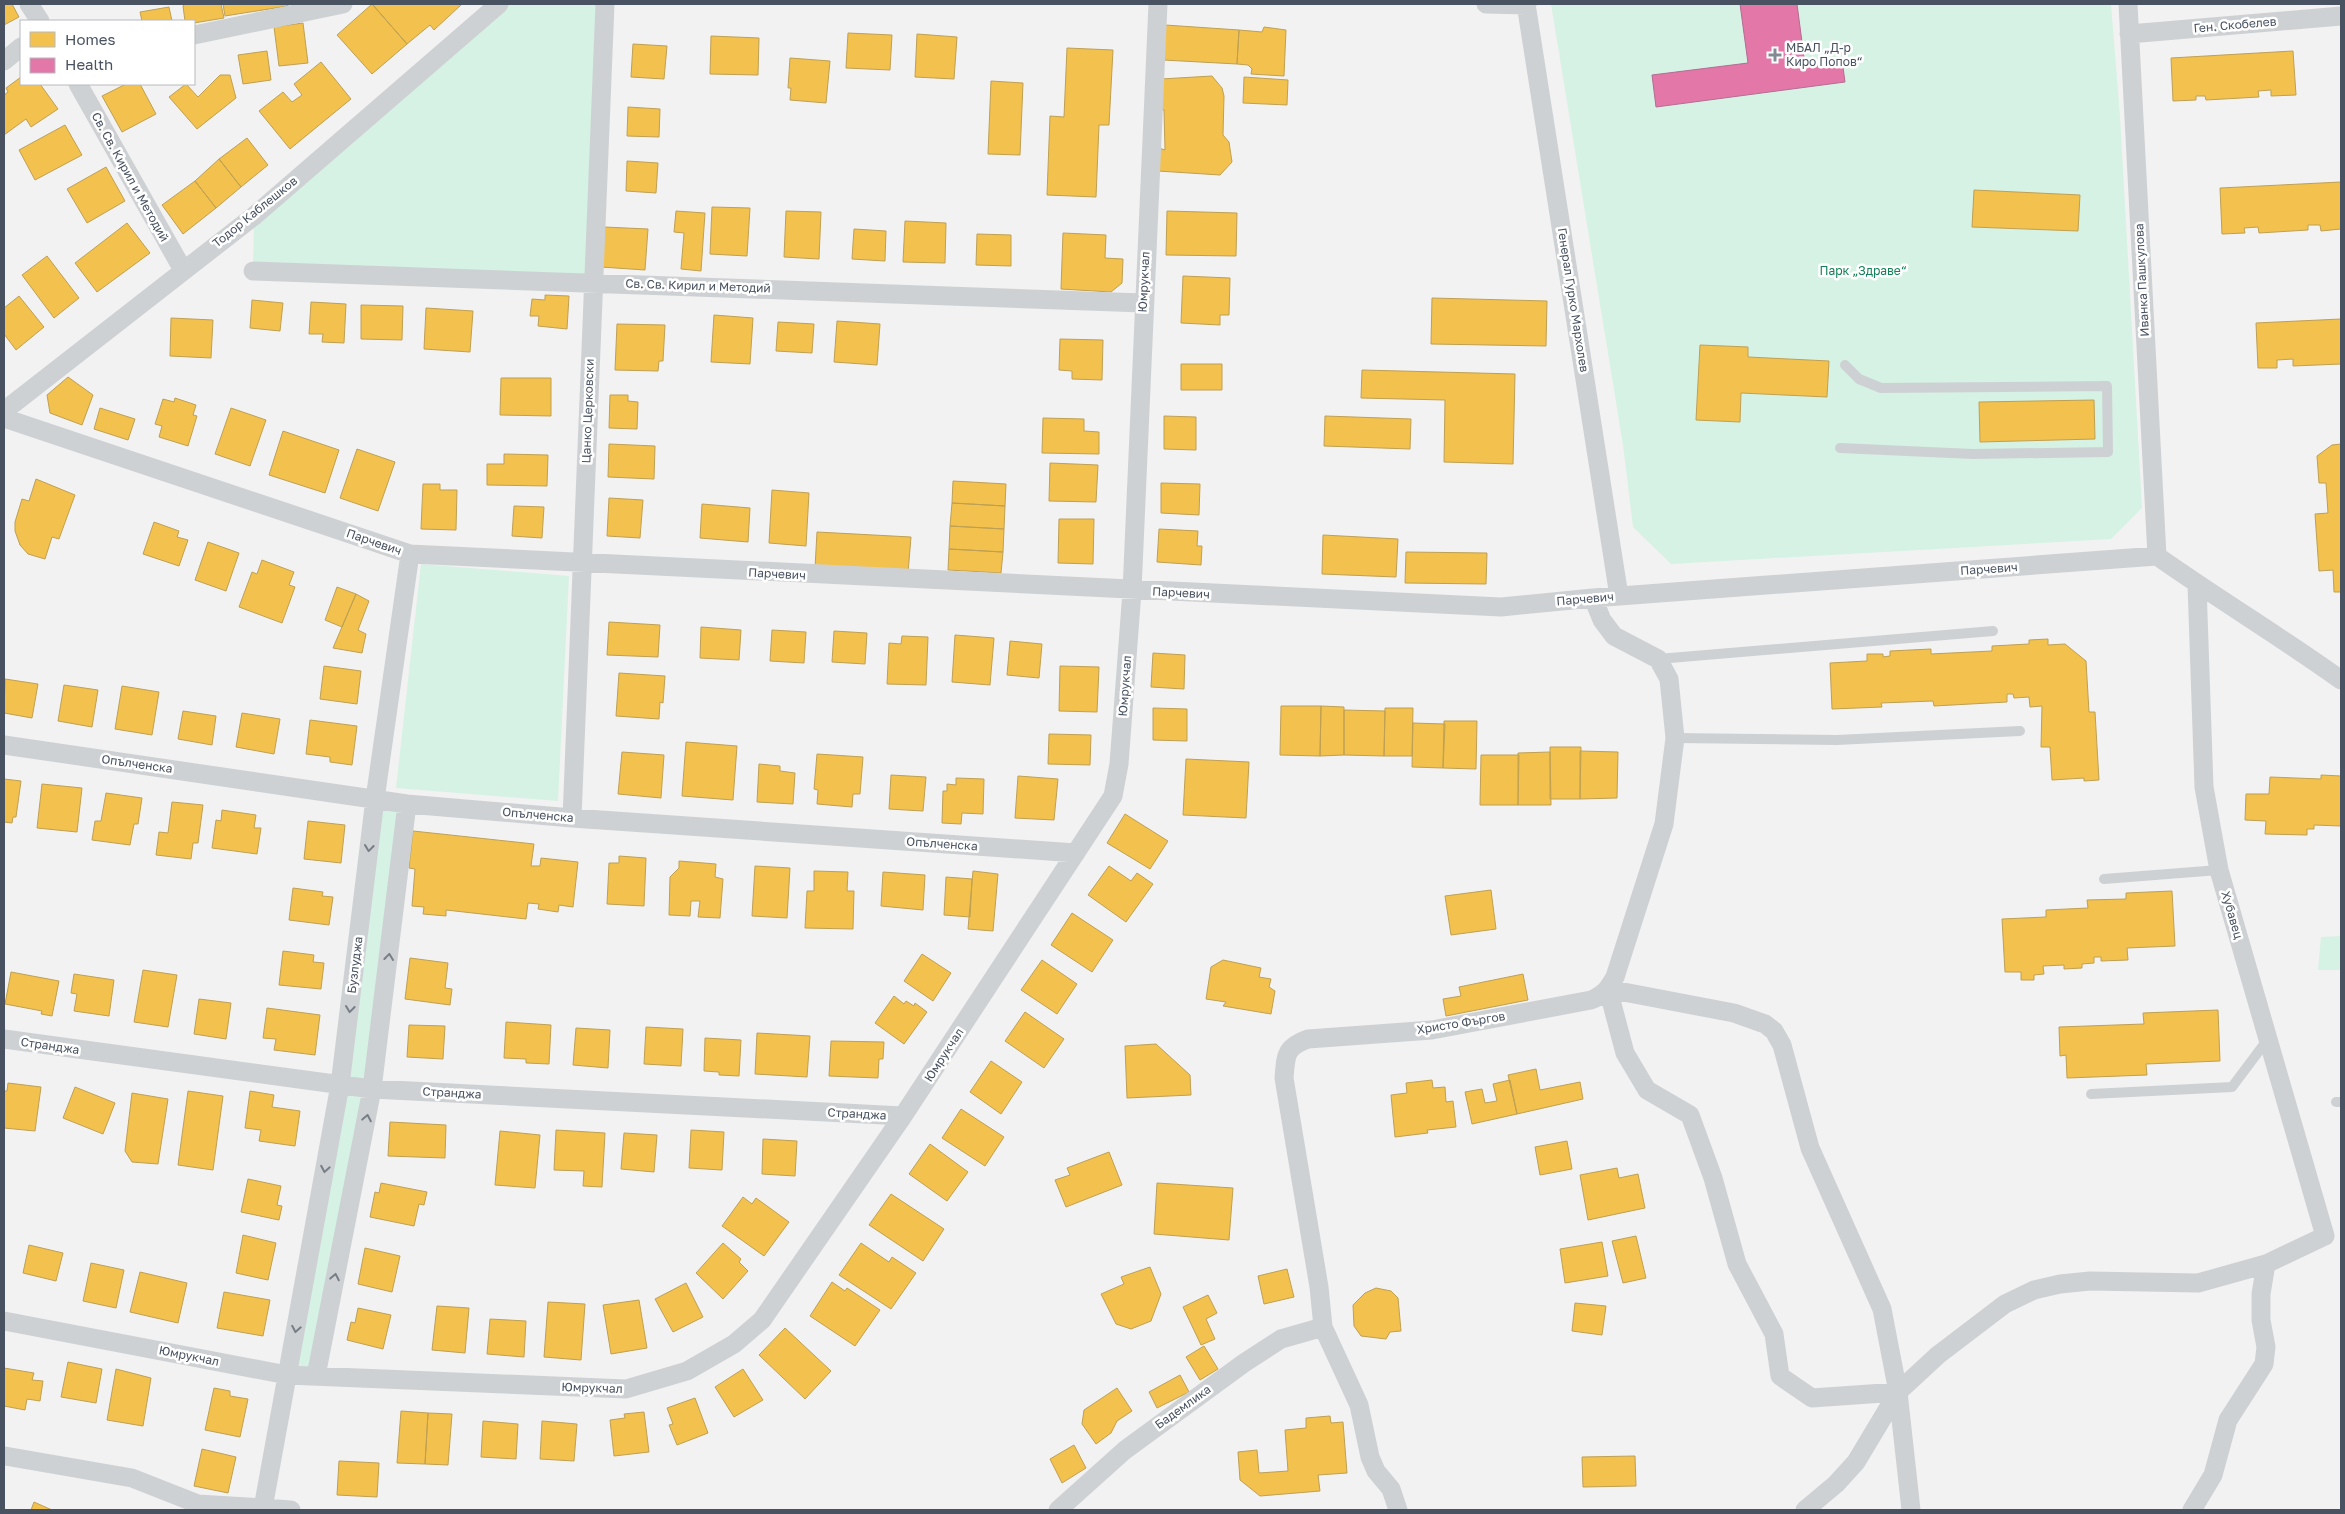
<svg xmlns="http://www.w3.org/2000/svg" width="2345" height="1514" font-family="'Golos Text',sans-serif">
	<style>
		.green { fill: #d6f2e4 }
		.homes { fill: #f2c14e; stroke: #bfa053 }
		.health { fill: #e377a8; stroke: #b46c92 }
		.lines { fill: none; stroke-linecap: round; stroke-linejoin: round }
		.service { stroke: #ced1d3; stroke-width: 10 }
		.minor { stroke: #ced1d3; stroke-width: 19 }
		.oneway { stroke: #777e88 }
		.poi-dot { fill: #848a93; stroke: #fff; stroke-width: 2 }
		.labels { text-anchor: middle; stroke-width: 5; stroke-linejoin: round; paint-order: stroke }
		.street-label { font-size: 12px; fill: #485260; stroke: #fff }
		.poi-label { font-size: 12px; fill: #485260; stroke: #fff; text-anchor: start }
		.park-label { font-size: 12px; fill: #138256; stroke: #fff }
	</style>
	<rect width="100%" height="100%" fill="#f3f2f2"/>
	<path class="green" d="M499 4H605L594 282 253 271 254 216Z
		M1551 4H2111L2120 116 2142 508 2111 539 1671 564 1633 527 1623 445Z
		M421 564 569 576 558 801 396 788Z
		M375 799 407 804 372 1089 316 1376 287 1375Z
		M2341 936V970H2318L2321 937Z"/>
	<path class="homes" d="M4 4H12L19 17 4 25Z
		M185 4H221L224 18 194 23 185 21 183 6Z
		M223 4H288V6L225 16Z
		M372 4 407 44 372 74 337 35Z
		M372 4H462L434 30 430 25 407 44Z
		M169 7 172 21H142L140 12Z
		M303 23 308 63 279 66 274 27Z
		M1165 25 1239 30 1237 64 1163 60Z
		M1264 27 1286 30 1284 76 1251 74 1252 69 1248 65 1237 64 1239 30 1262 32Z
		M848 33 892 35 890 70 846 68Z
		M917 34 957 37 954 79 915 77Z
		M711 36 759 38 758 75 710 74Z
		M633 44 667 46 664 79 631 77Z
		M1067 48 1113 50 1109 125H1099L1096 197 1047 195 1050 116 1064 117Z
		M267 51 271 80 243 84 238 55Z
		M2293 51 2296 95 2271 96V90L2258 91 2259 97 2206 100 2205 96H2196V100L2173 101 2171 58Z
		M790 58 830 61 826 103 790 100 791 88H788Z
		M321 62 351 99 290 149 259 111 283 92 292 102 302 95 294 84Z
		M220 75H230L236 98 197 129 169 97 186 84 198 97Z
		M1212 76 1222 88 1224 96 1223 135 1229 142 1232 162 1220 175 1158 171 1159 148 1165 150 1164 110 1158 109 1161 79Z
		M21 77V84H40L58 109 31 127 26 119 4 135V95L8 92 6 88Z
		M1244 77 1288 80 1287 105 1243 103Z
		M991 81 1023 83 1020 155 988 154Z
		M126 84H140L156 114 122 132 102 96Z
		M628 107 660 109 659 137 627 136Z
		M65 125 82 155 35 180 19 150Z
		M247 138 268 165 241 187 219 159Z
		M219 159 241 187 216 208 195 181Z
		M627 161 658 163 656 193 626 191Z
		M106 167 125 201 87 223 67 189Z
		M195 181 216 208 183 234 162 205Z
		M2341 182V229L2321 231 2320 225H2308V230L2259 233 2258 227 2244 228 2245 233 2222 234 2220 188Z
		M1974 190 2080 195 2078 231 1972 227Z
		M712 207 750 208 747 256 710 254Z
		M676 211 705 213 701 271 681 269 684 233 674 232Z
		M786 211 821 212 819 259 784 257Z
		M1167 211 1237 213 1236 256 1166 255Z
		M905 221 946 223 945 263 903 262Z
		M127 223 150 253 97 292 75 263Z
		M604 227 648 229 645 270 601 267Z
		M854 229 886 231 885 261 852 259Z
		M1063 233 1106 235 1105 258 1123 259 1122 283 1111 292 1061 289Z
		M977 234 1011 235V266L976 265Z
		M47 256 79 298 54 318 22 275Z
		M1183 276 1230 278 1229 315H1220V325L1181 323Z
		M545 295 569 296 567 329 538 326 539 316H530L532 299 545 300Z
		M19 296 44 327 16 350 4 334V308Z
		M1432 298 1547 301 1546 346 1431 344Z
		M252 300 283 303 280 331 250 328Z
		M311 302 346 304 344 343 322 342 323 334H309Z
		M361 305 403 306 402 340 361 339Z
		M426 308 473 311 470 352 424 349Z
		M714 315 753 318 750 364 711 362Z
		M171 318 213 320 211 358 170 356Z
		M2341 319V364L2293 366V359L2277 360V368H2258L2256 323Z
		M837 321 880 324 877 365 834 362Z
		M778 322 814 324 812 353 776 351Z
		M617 324 665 325 663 361H659L658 371 615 370Z
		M1060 339 1103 340 1102 380 1072 379V371L1059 370Z
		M1700 345 1748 347V357L1829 361 1827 397 1741 393 1740 422 1696 420Z
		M1181 364H1222V390H1181Z
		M1362 370 1515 374 1513 464 1444 462 1445 400 1361 398Z
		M68 377 93 395 82 425 50 413 47 395Z
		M501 378H551V416L500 415Z
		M610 395H628V401L638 402 637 429 609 428Z
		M175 398 196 405 193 415 197 416 188 446 159 437 162 426 155 424 163 399 174 402Z
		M2094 400 2095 439 1980 442 1979 402Z
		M100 408 135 419 128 440 94 429Z
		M231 408 266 420 250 466 215 454Z
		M1164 416 1196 417V450L1164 449Z
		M1325 416 1411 419 1410 449 1324 446Z
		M1043 418 1084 419V431L1099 432V454L1042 453Z
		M283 431 339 450 325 493 269 475Z
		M609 444 655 446 654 479 608 477Z
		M2341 444V592H2334L2333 570 2319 571 2315 514 2328 513 2326 483H2319L2317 456 2332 445Z
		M357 449 395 462 378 511 340 498Z
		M504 454 548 455 547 486 487 485V464H504Z
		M1050 463 1098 465 1096 502 1049 501Z
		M36 479 75 495 59 539 52 537 45 559 28 554 20 545 15 531V522L22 499 29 501Z
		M953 481 1006 484 1005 506 952 503Z
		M1161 483 1200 484 1199 515 1161 513Z
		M423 484H440V490H457L456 530 421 529Z
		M772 490 809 493 806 546 769 543Z
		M609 498 643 500 640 538 607 536Z
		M952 503 1005 506 1004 529 950 526Z
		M702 504 750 508 748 542 700 538Z
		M514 506 544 507 542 538 512 536Z
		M1059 519H1094L1093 564 1058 563Z
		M154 522 179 531 177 537 188 540 179 566 143 554Z
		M950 526 1004 529 1003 552 949 549Z
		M1159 529 1198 531 1197 546H1202L1201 565 1157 562Z
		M817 532 911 537 908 573 815 568Z
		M1323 535 1398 539 1396 577 1322 574Z
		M208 542 239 553 226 591 195 580Z
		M949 549 1003 552 1001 573 948 570Z
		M1406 552 1487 553 1486 584 1405 583Z
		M262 560 294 572 289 585 295 587 282 623 239 607 252 572 257 574Z
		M337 587 356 594 342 627 325 620Z
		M356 594 369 601 358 630 366 634 362 653 333 648Z
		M609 622 660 625 658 657 607 655Z
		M701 627 741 630 739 660 700 658Z
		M772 630 806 632 804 663 770 661Z
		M834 631 867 633 865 664 832 662Z
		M955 635 994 638 990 685 952 682Z
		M902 636 928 637 926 685 887 684 889 643 901 644Z
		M2048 639V645L2065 644 2086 661 2089 712H2095L2099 780 2084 781V778L2052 780 2050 747H2041L2042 706 2030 707 2029 697 2014 698 2013 694H2007V702L1934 706 1933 701 1881 703 1882 707 1832 709 1830 663 1867 661V654H1883V657L1890 656V651L1931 649V654L1992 651V646L2029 644V640Z
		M1010 641 1042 644 1039 678 1007 675Z
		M1153 653 1185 655 1184 689 1151 687Z
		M324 666 361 671 357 704 320 699Z
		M1060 666 1099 667 1097 712 1059 711Z
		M619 673 665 676 663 703 660 702 659 719 616 716Z
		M5 679 38 684 32 718 4 713Z
		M64 685 98 690 92 727 58 721Z
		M122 686 159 692 152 735 115 729Z
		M1281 706H1321L1320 756 1280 755Z
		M1321 706 1344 707V755L1320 756Z
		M1153 708 1187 709V741L1153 740Z
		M1385 708H1413L1412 756H1384Z
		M1344 710 1385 711 1384 756 1344 755Z
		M183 711 216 716 212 745 178 739Z
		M242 713 280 719 274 754 236 747Z
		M310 720 357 726 352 765 330 762V757L306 754Z
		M1444 721H1477L1476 769 1443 768Z
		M1413 723 1445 724 1443 768 1412 767Z
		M1049 734 1091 735 1090 765 1048 764Z
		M686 742 737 746 733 800 682 796Z
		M1550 747H1581L1580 799H1550Z
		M1580 751 1618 752 1617 798 1580 799Z
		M622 752 664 755 661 798 618 794Z
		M1550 752 1551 805H1518V753Z
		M817 754 863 757 860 794H853L852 807 817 804 818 790 814 789Z
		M1481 755H1519L1518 805H1480Z
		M1186 759 1249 762 1246 818 1183 815Z
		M759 764 780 766V771L795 773 793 804 757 802Z
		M891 775 926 777 923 811 889 809Z
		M2321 775 2341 776V826L2314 825V829H2307V835L2265 834 2266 821 2245 820 2246 794H2269L2270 777 2321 779Z
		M1018 776 1058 779 1054 820 1015 818Z
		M956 778 984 779 983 814 962 813 961 824 942 823 943 791H947V784L956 785Z
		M4 779 21 781 16 817H13L12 823 4 822Z
		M42 784 82 788 77 832 37 828Z
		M106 793 142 798 138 824H134L130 845 92 840 95 821H101Z
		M172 802 203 805 198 843H193L191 859 156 855 159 832 168 833Z
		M222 810 256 815 254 828H261L257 854 212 848 216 820 221 821Z
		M1125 814 1168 841 1150 869 1107 843Z
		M308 821 345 825 341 863 304 859Z
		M413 831 534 844 531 866H540L541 858 578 862 573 907 559 905 558 912 538 909 539 904 528 903 526 919 446 910V916L423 914 424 907 412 906 415 869 409 868Z
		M619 856 646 858 644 906 607 904 609 863H619Z
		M679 861 716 864 715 877 723 879 720 918 698 917 700 901H691L690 916 669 915 670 877 679 868Z
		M755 866 790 868 787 918 752 916Z
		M1109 866 1131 881 1137 873 1153 884 1126 922 1088 895Z
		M814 871 848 872 847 891H854L853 929 805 928 807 891H814Z
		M973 871 998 874 993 931 968 929Z
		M883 872 925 875 923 910 881 906Z
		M946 877 972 879 970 917 944 915Z
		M293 888 323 892 322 896 333 897 329 925 289 920Z
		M1491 890 1496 929 1451 935 1445 896Z
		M2172 891 2175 946 2127 948 2128 960 2101 961V957H2094V963L2082 964V968L2064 969V965L2043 966 2044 974 2034 975V980H2021V972H2005L2002 919 2046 917V910L2088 908 2087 900 2126 899V893Z
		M1072 913 1113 940 1092 972 1051 945Z
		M283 951 314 955 313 962 324 963 321 989 279 985Z
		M922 954 951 973 933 1001 904 981Z
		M410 958 448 963 445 988 452 989 450 1005 405 999Z
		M1042 960 1077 984 1057 1014 1021 990Z
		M1223 960 1261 968 1259 977 1271 979 1269 987 1275 991 1271 1014 1223 1006 1226 1002 1206 999 1211 967Z
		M143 970 177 975 168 1027 134 1022Z
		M11 972 59 981 52 1016 41 1014 42 1011 5 1004Z
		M74 974 114 980 109 1016 74 1011 77 994 71 993Z
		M1523 974 1528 1000 1446 1016 1443 999 1461 996 1459 987Z
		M894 996 904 1004 906 1001 914 1006 915 1003 927 1012 904 1044 875 1023Z
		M199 999 231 1003 226 1039 194 1034Z
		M267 1008 320 1015 315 1055 274 1050 276 1039 263 1038Z
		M2218 1010 2220 1061 2146 1064 2147 1075 2067 1078 2066 1055 2060 1056 2059 1027 2144 1024 2143 1013Z
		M1025 1012 1064 1039 1044 1068 1005 1041Z
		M506 1022 551 1025 549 1064 526 1063V1059L504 1058Z
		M409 1025 445 1026 443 1059 407 1057Z
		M646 1027 683 1029 681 1066 644 1064Z
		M576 1028 610 1030 608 1068 573 1065Z
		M757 1033 810 1036 807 1077 755 1074Z
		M705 1038 741 1040 739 1076 719 1075V1072L704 1071Z
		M831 1041 884 1042 883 1059H879L878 1078 829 1076Z
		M1156 1044 1190 1075 1191 1095 1127 1098 1125 1046Z
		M991 1061 1022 1082 1001 1114 970 1092Z
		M1536 1069 1540 1090 1580 1082 1583 1099 1517 1114 1508 1075Z
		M1432 1080 1433 1088 1445 1087 1446 1102 1453 1101 1456 1127 1427 1130 1428 1133 1395 1137 1391 1095 1407 1093 1406 1083Z
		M1510 1080 1517 1114 1472 1124 1465 1092 1482 1089 1485 1103 1497 1101 1493 1084Z
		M8 1083 41 1087 35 1131 4 1128V1091H7Z
		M75 1087 115 1103 103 1134 63 1118Z
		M188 1091 223 1096 213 1170 178 1165Z
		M250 1091 274 1095 272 1107 300 1111 295 1146 259 1141 261 1130 245 1128Z
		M132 1093 168 1099 158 1164 132 1162 125 1151Z
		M961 1109 1004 1137 985 1166 942 1138Z
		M390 1122 446 1125 445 1158 388 1156Z
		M556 1130 605 1133 602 1187 583 1186 584 1171 554 1170Z
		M691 1130 724 1132 722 1170 689 1168Z
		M500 1131 540 1135 535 1188 495 1185Z
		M624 1133 657 1135 654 1172 621 1169Z
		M763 1139 797 1141 795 1176 762 1174Z
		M1567 1141 1572 1169 1540 1175 1535 1147Z
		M930 1144 968 1172 947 1201 909 1174Z
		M1109 1152 1122 1185 1066 1207 1055 1180 1070 1175 1067 1168Z
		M1617 1168 1619 1178 1638 1174 1645 1208 1588 1220 1580 1175Z
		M248 1179 281 1186 277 1205 282 1206 279 1220 241 1212Z
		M381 1183 427 1192 424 1205 419 1204 414 1226 370 1217 375 1192 379 1193Z
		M1157 1183 1233 1188 1229 1240 1154 1234Z
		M891 1194 944 1229 923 1261 869 1225Z
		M743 1197 752 1204 756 1198 789 1222 764 1256 722 1226Z
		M243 1235 276 1243 268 1280 236 1273Z
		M1636 1236 1646 1278 1623 1283 1612 1241Z
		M1602 1242 1608 1276 1565 1283 1560 1249Z
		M723 1243 741 1259 739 1262 748 1271 723 1299 696 1273Z
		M861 1243 889 1262 892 1257 916 1273 891 1309 839 1275Z
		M29 1245 63 1253 56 1281 23 1273Z
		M365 1248 400 1256 392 1292 358 1284Z
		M91 1263 124 1270 116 1308 83 1301Z
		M1150 1267 1161 1294 1151 1321 1131 1329 1116 1324 1101 1294 1124 1284 1121 1277Z
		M1287 1269 1294 1297 1264 1304 1258 1276Z
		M140 1272 187 1283 178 1323 130 1312Z
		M832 1282 845 1291 847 1288 880 1310 855 1346 810 1316Z
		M686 1283 703 1317 673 1332 655 1299Z
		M1376 1288 1391 1291 1398 1298 1401 1331 1390 1332 1386 1339 1361 1336 1354 1326 1353 1305 1365 1293Z
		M224 1292 270 1300 263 1336 217 1328Z
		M1208 1295 1217 1313 1206 1319 1215 1339 1201 1345 1183 1307Z
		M639 1300 647 1348 611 1354 603 1305Z
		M548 1302 585 1304 581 1360 544 1357Z
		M1575 1303 1606 1306 1602 1335 1572 1331Z
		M437 1306 469 1308 465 1353 432 1350Z
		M358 1308 391 1315 383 1349 347 1340 351 1322 355 1323Z
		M490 1319 526 1321 524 1357 487 1354Z
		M785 1328 831 1371 805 1399 759 1355Z
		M1204 1346 1218 1369 1200 1380 1186 1357Z
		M68 1362 102 1369 96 1403 61 1397Z
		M4 1368 34 1373 32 1380 43 1381 40 1401 27 1399 25 1410 4 1406Z
		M116 1369 151 1378 143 1426 107 1420Z
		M743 1369 763 1400 734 1417 715 1387Z
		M1180 1375 1189 1392 1157 1408 1149 1392Z
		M214 1388 230 1391V1396L248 1399 240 1437 205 1430Z
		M1117 1388 1132 1411 1117 1421 1111 1433 1096 1444 1082 1424 1084 1410Z
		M695 1398 708 1433 677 1445 669 1425 673 1424 667 1408Z
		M401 1411 428 1413 425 1464 397 1463Z
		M644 1412 649 1452 614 1456 610 1420 625 1418 624 1414Z
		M428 1413 452 1414 448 1465 425 1464Z
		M1330 1416 1331 1423 1343 1422 1347 1473 1318 1475 1320 1491 1260 1496 1240 1480 1238 1452 1257 1450 1259 1473 1288 1471 1285 1430 1306 1428V1418Z
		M483 1421 518 1424 516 1459 481 1457Z
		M542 1421 577 1424 574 1461 540 1459Z
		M1074 1445 1086 1468 1062 1483 1050 1459Z
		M202 1449 236 1457 228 1493 194 1486Z
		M1635 1456 1636 1486 1583 1487 1582 1457Z
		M339 1461 379 1463 377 1497 337 1495Z
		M34 1502 52 1510H31Z"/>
	<path class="health" d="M1740 4H1797L1805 65 1842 60 1845 82 1656 107 1652 75 1748 63Z"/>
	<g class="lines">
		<path class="service" d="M1840 448 1973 454 2108 452 2107 386 1881 388 1859 379 1845 365
			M1658 659 1993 631
			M1675 738 1837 740 2020 731
			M2104 879 2219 870
			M2091 1094 2232 1087 2268 1039
			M2336 1102H2341"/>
		<path class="minor" d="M29 4 40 21
			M1486 4 1527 5
			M1526 4 1619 596
			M2128 4 2157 556
			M2129 34 2341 16
			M194 35 343 4
			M4 61 21 47
			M78 84 183 270
			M253 271 1143 303
			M4 411 254 216 499 4
			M4 418 410 554 1501 607 1593 598 2157 556C2218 599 2281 637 2341 680
			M4 745 407 804 572 818 1076 853
			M572 818 605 4
			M1608 989 1734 1013 1765 1024 1774 1031 1782 1045 1810 1148 1882 1309 1898 1392 1911 1510
			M1608 989 1625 1053 1647 1090 1690 1115 1713 1178 1737 1264 1774 1334 1780 1376 1812 1398 1898 1392
			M4 1039 372 1089 903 1116
			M4 1321 287 1375 626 1389 687 1371 734 1344 762 1320 903 1116 1113 796 1119 764 1132 591 1158 4
			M316 1376 372 1089 407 804
			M5 1456 132 1478 198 1504 263 1508
			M291 1510 263 1508 340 1085 375 799 410 554
			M1058 1510 1125 1450 1244 1363 1281 1339 1323 1327
			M1398 1510 1391 1489 1376 1471 1370 1457 1359 1405 1323 1327 1319 1287 1284 1078C1286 1055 1285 1047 1308 1039L1432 1030 1591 1000C1604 995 1608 989 1615 977L1664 824 1675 738 1669 679 1658 659 1614 636 1602 620 1593 598
			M1805 1510 1836 1484 1856 1462 1898 1392 1938 1355 2005 1304 2034 1290 2060 1284 2090 1281 2198 1283 2266 1264
			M2192 1510 2213 1475 2228 1420 2264 1364 2266 1347 2261 1320V1294L2266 1264 2325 1236 2219 870 2204 787 2197 585"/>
	</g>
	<defs><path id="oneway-chevron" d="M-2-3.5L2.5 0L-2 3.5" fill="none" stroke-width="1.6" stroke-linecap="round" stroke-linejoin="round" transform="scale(1.25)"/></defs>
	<g class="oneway">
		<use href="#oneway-chevron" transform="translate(369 848) rotate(97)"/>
		<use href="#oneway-chevron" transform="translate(389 957) rotate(-83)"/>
		<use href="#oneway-chevron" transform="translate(350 1009) rotate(97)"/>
		<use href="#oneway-chevron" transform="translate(367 1118) rotate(-79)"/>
		<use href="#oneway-chevron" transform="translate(325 1169) rotate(100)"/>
		<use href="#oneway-chevron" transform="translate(335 1277) rotate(-79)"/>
		<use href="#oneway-chevron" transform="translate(296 1329) rotate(100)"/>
	</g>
	<path class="poi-dot" d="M1772.5 47.5h5v5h5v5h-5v5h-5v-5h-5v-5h5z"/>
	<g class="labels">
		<g class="street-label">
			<text transform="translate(2235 25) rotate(-5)" y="4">Ген. Скобелев</text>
			<text transform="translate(130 177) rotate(61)" y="4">Св. Св. Кирил и Методий</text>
			<text transform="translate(255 212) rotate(-39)" y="4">Тодор Каблешков</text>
			<text transform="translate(2142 280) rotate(-93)" y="4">Иванка Пашкулова</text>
			<text transform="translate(1144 282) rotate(-87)" y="4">Юмрукчал</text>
			<text transform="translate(698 286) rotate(2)" y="4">Св. Св. Кирил и Методий</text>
			<text transform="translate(1573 300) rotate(81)" y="4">Генерал Гурко Мархолев</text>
			<text transform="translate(588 411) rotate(-88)" y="4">Цанко Церковски</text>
			<text transform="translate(374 542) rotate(19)" y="4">Парчевич</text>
			<text transform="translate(1989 569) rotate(-4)" y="4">Парчевич</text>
			<text transform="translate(777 574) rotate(3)" y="4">Парчевич</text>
			<text transform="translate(1181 593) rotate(3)" y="4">Парчевич</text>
			<text transform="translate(1585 599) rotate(-5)" y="4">Парчевич</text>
			<text transform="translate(1125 686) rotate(-86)" y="4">Юмрукчал</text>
			<text transform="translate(137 764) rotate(8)" y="4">Опълченска</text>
			<text transform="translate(538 815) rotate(5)" y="4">Опълченска</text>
			<text transform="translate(942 844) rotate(4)" y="4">Опълченска</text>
			<text transform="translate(2232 915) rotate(74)" y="4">Хубавец</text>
			<text transform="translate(355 965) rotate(-83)" y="4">Бузлуджа</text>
			<text transform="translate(1461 1023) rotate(-9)" y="4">Христо Фъргов</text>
			<text transform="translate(50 1046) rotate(8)" y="4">Странджа</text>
			<text transform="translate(944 1055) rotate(-57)" y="4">Юмрукчал</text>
			<text transform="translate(452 1093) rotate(3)" y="4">Странджа</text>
			<text transform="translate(857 1114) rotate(3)" y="4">Странджа</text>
			<text transform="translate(189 1356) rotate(11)" y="4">Юмрукчал</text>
			<text transform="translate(592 1388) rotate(2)" y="4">Юмрукчал</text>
			<text transform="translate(1183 1407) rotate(-36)" y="4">Бадемлика</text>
		</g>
		<g class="poi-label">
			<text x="1786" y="52">МБАЛ „Д-р<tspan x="1786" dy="14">Киро Попов“</tspan></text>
		</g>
		<g class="park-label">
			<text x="1863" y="275">Парк „Здраве“</text>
		</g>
	</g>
	<rect width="2345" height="1514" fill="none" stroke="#485260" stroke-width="10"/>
	<rect x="20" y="20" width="175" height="65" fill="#ffffff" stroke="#b6babf"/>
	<rect x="30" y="32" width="25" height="15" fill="#f2c14e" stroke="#b6babf"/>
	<text x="65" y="45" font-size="15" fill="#485260">Homes</text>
	<rect x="30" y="58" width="25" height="15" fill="#e377a8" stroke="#b6babf"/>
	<text x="65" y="70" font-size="15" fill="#485260">Health</text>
</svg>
